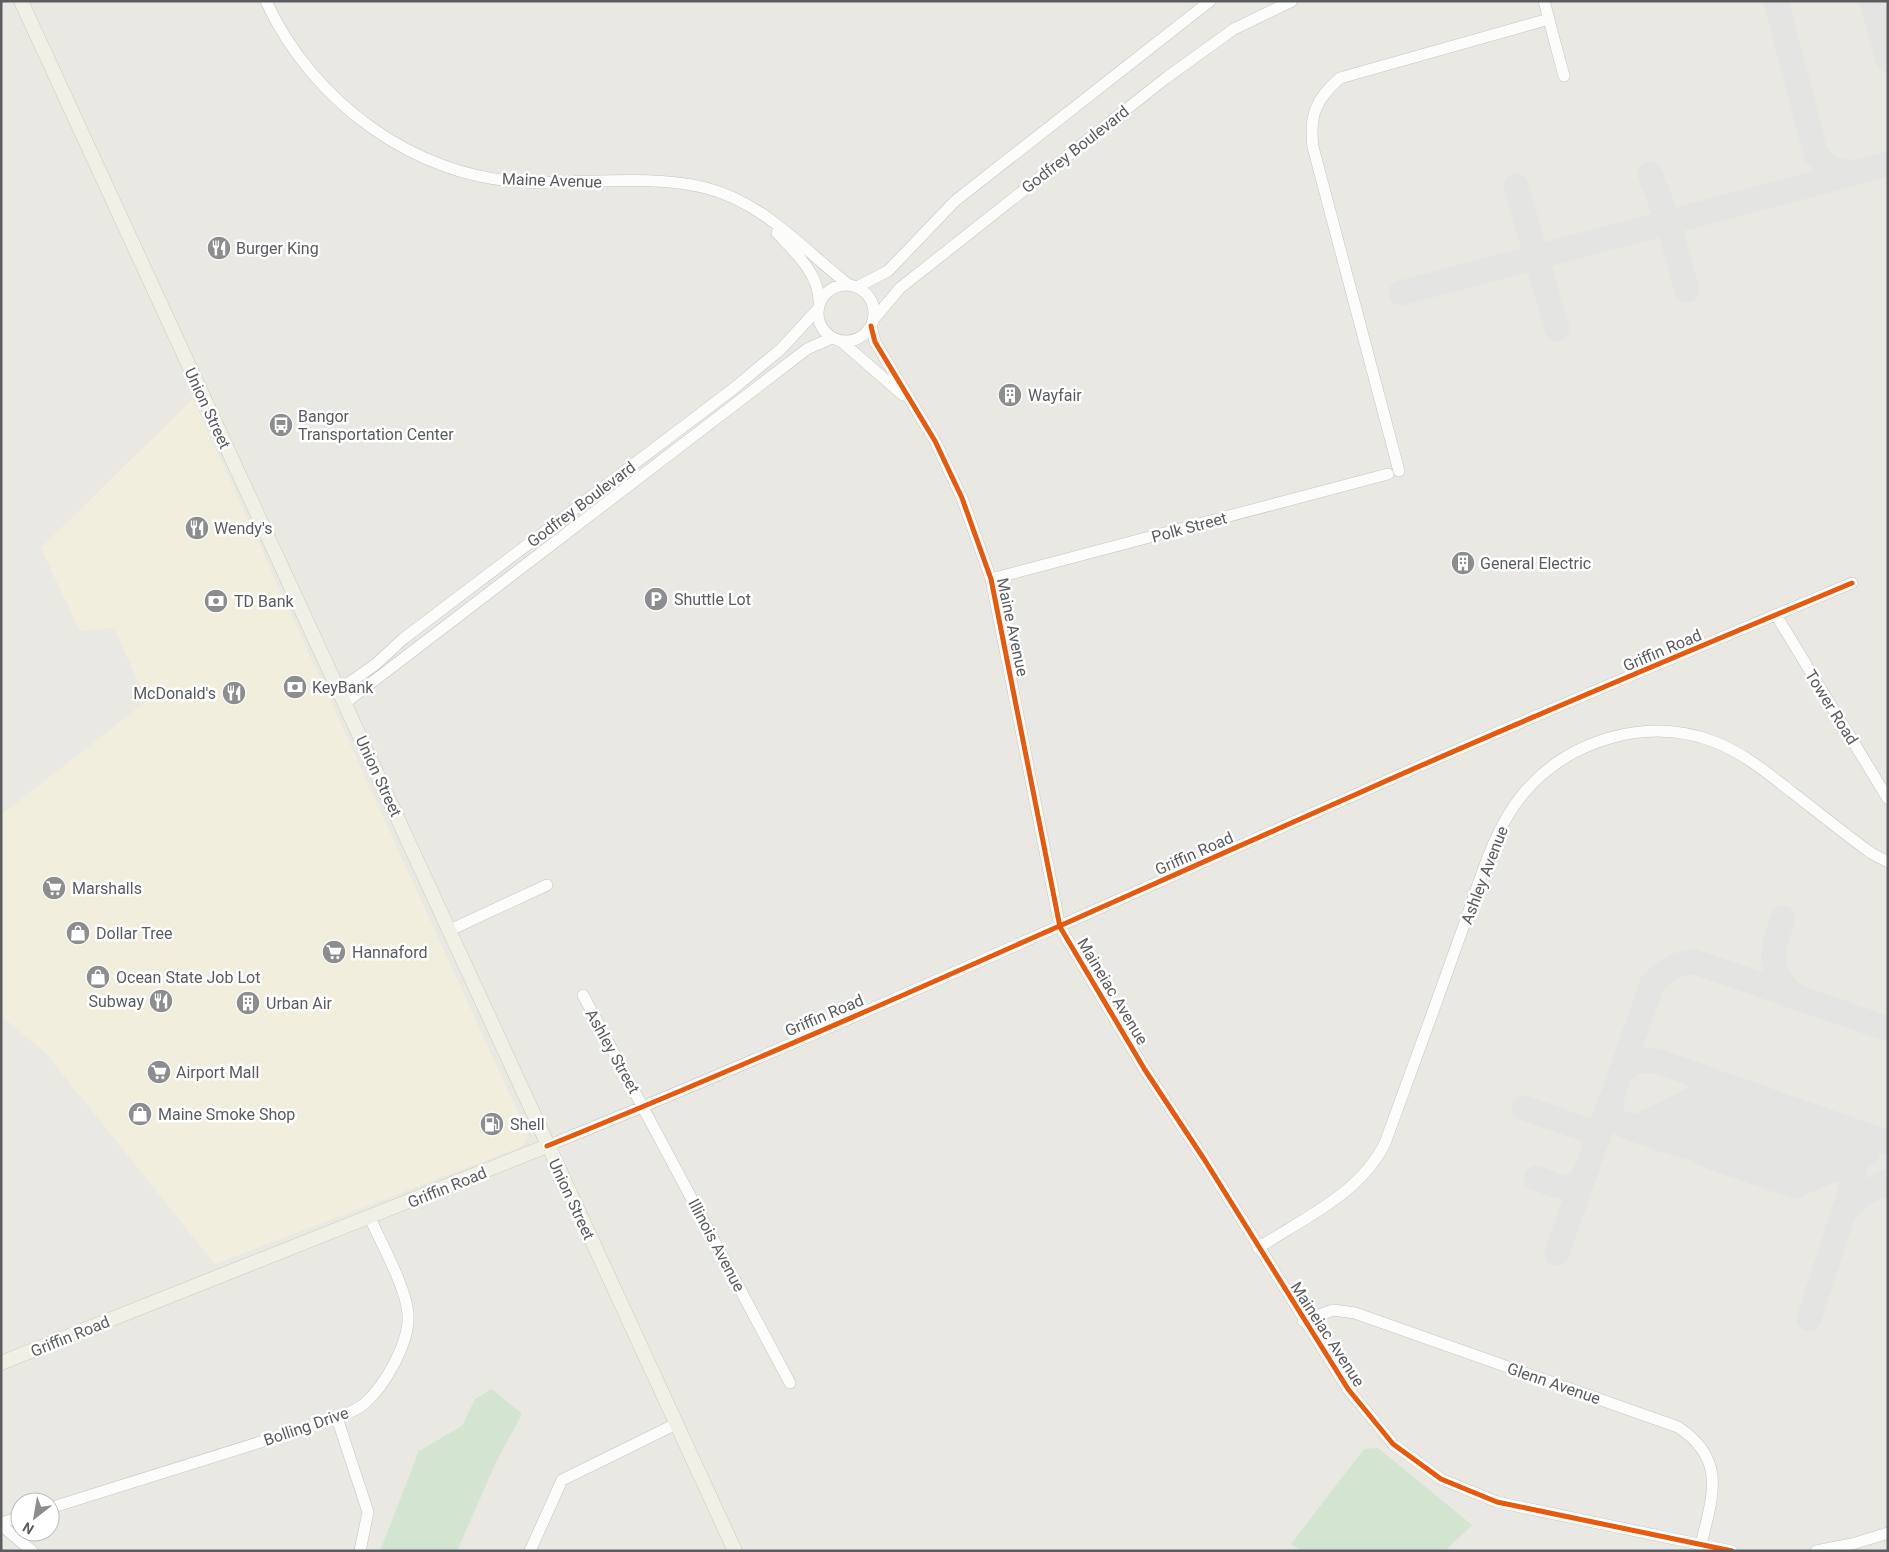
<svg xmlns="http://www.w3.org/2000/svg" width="1889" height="1552" font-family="Roboto,sans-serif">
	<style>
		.commercial { fill: #f2eede }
		.green { fill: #d3e4d1 }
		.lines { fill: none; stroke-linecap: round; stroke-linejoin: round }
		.taxiway { stroke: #e4e4e2; stroke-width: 25 }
		.minor-casing { stroke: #c5c4c4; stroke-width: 12 }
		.major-casing { stroke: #cec9b4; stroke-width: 15 }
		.minor { stroke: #fcfcfb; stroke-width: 11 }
		.major { stroke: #f1f0e6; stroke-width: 14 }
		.cycleway-casing { stroke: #fff; stroke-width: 8 }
		.cycleway { stroke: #e8590c; stroke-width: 5 }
		.labels { text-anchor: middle; stroke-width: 5; stroke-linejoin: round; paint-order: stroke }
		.street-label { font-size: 16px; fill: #5a5c60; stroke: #fff }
		.poi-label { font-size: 16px; fill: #5a5c60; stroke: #fff; text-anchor: start }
	</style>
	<rect width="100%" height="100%" fill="#e9e8e3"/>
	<path class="commercial" d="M193 399 528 1135 524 1144 518 1148 215 1264 44 1051 1 1016V815L147 701 114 628 80 631 41 548Z"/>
	<path class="green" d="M492 1389 522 1414 497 1460 457 1551H380L419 1451 462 1426 475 1399Z
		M1378 1448 1472 1525 1445 1551H1302L1291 1544 1364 1449Z"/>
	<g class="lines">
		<path class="taxiway" d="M1776 1 1816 154C1829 169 1835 173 1855 172
			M1872 1 1888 60
			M1650 174 1668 222 1687 290
			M1516 186 1557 329
			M1401 293 1888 164
			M1783 918C1771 951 1766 974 1797 997
			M1620 1074 1634 1061H1657L1888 1143
			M1610 1103C1613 1122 1622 1128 1641 1125L1716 1088 1730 1087
			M1524 1108 1590 1131 1601 1130
			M1627 1127 1656 1137 1663 1136 1744 1099 1758 1097
			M1656 1137 1688 1147 1778 1107H1786
			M1704 1154 1716 1156 1794 1119 1813 1117
			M1711 1157 1739 1167 1747 1165 1832 1124C1860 1157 1858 1172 1844 1211
			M1739 1167 1795 1186 1867 1154
			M1768 1176 1846 1140 1860 1136
			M1536 1178C1553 1184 1569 1194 1583 1179
			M1557 1253 1652 984C1664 972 1677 962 1695 962L1888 1029
			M1809 1319 1844 1211 1861 1195 1888 1181"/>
		<g class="minor-casing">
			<path id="minor" d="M266 1C311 100 414 178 525 182 581 184 654 174 706 188 763 202 804 250 849 285
				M1544 1 1564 76
				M777 233C795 252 819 274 819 301
				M818 313a28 28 0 1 1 56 0a28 28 0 1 1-56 0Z
				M857 287 888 271 955 201 1210 1
				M874 319 900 288 1166 78 1234 29 1292 1
				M871 326 875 342 935 441 962 498 991 579 1060 927 1145 1070 1204 1159 1348 1389 1393 1444 1441 1479 1497 1502 1732 1551
				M841 341 903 395
				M1399 471 1313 147C1309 115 1316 99 1340 78L1549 19
				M991 579 1388 474
				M1776 615 1888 799
				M339 690 376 664 403 639 733 389 781 349 817 310
				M345 703 807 349 832 338
				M450 930 547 885
				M583 995 790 1383
				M547 1146C821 1035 1089 912 1359 793 1522 720 1687 652 1852 583
				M1258 1248C1304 1218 1361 1193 1385 1143 1412 1070 1438 998 1464 925 1480 881 1493 830 1523 794 1569 739 1648 716 1715 742 1745 754 1769 774 1793 793 1819 813 1845 834 1871 853L1888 862
				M1303 1321 1333 1310 1355 1313 1678 1427C1728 1460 1712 1497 1701 1545
				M337 1418 368 1512 360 1551
				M50 1508 337 1418C346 1414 357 1410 364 1404 385 1386 410 1342 408 1314 406 1287 381 1243 370 1218
				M1 1523 20 1517
				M1 1525 32 1551
				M530 1551 562 1480 676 1424
				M1816 1551 1852 1544 1888 1533"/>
		</g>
		<g class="major-casing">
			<path id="major" d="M21 1 735 1551
				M1 1363 547 1146"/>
		</g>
		<use href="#minor" class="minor"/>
		<use href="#major" class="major"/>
		<g class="cycleway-casing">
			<path id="cycleway" d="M871 326 875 342 935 441 962 498 991 579 1060 927 1145 1070 1204 1159 1348 1389 1393 1444 1441 1479 1497 1502 1732 1551
				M547 1146C821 1035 1089 912 1359 793 1522 720 1687 652 1852 583"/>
		</g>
		<use href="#cycleway" class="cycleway"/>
	</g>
	<defs>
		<g id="restaurant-disc" transform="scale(1.25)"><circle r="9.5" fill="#8c8d8e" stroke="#fff"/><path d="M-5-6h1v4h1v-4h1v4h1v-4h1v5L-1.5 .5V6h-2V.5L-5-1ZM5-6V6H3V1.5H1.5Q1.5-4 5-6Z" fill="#fff"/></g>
		<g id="building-disc" transform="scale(1.25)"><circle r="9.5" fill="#8c8d8e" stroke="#fff"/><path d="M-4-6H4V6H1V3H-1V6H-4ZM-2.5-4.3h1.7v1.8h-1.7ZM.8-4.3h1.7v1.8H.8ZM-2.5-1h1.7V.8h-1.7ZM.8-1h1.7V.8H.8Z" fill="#fff"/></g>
		<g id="bus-disc" transform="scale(1.25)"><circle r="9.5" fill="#8c8d8e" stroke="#fff"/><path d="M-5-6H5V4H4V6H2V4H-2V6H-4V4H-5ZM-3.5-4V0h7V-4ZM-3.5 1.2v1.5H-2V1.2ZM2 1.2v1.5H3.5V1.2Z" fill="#fff"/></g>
		<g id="parking-disc" transform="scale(1.25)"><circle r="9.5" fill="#8c8d8e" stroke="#fff"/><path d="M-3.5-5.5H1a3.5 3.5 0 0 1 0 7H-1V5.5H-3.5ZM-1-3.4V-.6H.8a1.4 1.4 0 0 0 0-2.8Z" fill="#fff"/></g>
		<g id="bank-disc" transform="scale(1.25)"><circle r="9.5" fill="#8c8d8e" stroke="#fff"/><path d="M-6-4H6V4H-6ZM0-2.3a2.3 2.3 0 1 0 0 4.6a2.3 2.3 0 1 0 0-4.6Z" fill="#fff"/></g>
		<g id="supermarket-disc" transform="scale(1.25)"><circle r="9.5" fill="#8c8d8e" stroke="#fff"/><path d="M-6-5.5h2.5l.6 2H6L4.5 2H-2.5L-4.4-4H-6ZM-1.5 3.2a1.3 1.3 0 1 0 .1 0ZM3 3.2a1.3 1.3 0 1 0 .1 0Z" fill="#fff"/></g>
		<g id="shop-disc" transform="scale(1.25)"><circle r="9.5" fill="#8c8d8e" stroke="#fff"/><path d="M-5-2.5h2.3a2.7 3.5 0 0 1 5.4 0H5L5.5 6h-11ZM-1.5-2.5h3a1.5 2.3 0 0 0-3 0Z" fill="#fff"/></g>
		<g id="fuel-disc" transform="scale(1.25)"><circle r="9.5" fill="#8c8d8e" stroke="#fff"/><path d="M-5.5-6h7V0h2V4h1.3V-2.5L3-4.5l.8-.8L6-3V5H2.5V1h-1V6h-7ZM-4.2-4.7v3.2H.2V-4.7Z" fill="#fff"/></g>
	</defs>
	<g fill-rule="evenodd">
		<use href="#restaurant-disc" x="219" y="248"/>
		<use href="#building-disc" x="1010" y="395"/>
		<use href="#bus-disc" x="281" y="425"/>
		<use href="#restaurant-disc" x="197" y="528"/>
		<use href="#building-disc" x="1463" y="563"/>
		<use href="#parking-disc" x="656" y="599"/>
		<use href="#bank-disc" x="216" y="601"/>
		<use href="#bank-disc" x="295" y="687"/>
		<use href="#restaurant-disc" x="234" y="693"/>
		<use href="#supermarket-disc" x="54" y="888"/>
		<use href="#shop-disc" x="78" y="933"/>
		<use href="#supermarket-disc" x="334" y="952"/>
		<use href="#shop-disc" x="98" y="977"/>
		<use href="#restaurant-disc" x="161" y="1001"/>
		<use href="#building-disc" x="248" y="1003"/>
		<use href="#supermarket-disc" x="159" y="1072"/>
		<use href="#shop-disc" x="140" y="1114"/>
		<use href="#fuel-disc" x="492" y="1124"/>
	</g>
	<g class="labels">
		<g class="street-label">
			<text transform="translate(1075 149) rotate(-38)" y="6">Godfrey Boulevard</text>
			<text transform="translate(552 180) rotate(2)" y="6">Maine Avenue</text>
			<text transform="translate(208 408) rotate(65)" y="6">Union Street</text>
			<text transform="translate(581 504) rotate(-37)" y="6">Godfrey Boulevard</text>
			<text transform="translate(1189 527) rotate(-15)" y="6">Polk Street</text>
			<text transform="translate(1013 627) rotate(78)" y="6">Maine Avenue</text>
			<text transform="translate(1662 650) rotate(-23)" y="6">Griffin Road</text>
			<text transform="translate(1832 707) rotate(58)" y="6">Tower Road</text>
			<text transform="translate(379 776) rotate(65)" y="6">Union Street</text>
			<text transform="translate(1194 853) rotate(-24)" y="6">Griffin Road</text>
			<text transform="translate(1484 875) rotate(-69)" y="6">Ashley Avenue</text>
			<text transform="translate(1113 991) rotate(59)" y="6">Maineiac Avenue</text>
			<text transform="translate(824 1015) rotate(-23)" y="6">Griffin Road</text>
			<text transform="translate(613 1051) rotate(61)" y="6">Ashley Street</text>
			<text transform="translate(447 1187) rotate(-22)" y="6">Griffin Road</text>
			<text transform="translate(572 1199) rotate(65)" y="6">Union Street</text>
			<text transform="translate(717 1245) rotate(62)" y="6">Illinois Avenue</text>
			<text transform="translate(1328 1334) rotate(57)" y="6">Maineiac Avenue</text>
			<text transform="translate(70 1336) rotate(-22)" y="6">Griffin Road</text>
			<text transform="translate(1554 1383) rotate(19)" y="6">Glenn Avenue</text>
			<text transform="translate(306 1426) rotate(-19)" y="6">Bolling Drive</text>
		</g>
		<g class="poi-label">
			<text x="236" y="254">Burger King</text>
			<text x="1028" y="401">Wayfair</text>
			<text x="298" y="422">Bangor<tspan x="298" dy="18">Transportation Center</tspan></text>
			<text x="214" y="534">Wendy's</text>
			<text x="1480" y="569">General Electric</text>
			<text x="674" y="605">Shuttle Lot</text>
			<text x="234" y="607">TD Bank</text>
			<text x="312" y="693">KeyBank</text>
			<text x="216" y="699" text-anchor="end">McDonald's</text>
			<text x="72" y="894">Marshalls</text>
			<text x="96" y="939">Dollar Tree</text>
			<text x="352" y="958">Hannaford</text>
			<text x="116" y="983">Ocean State Job Lot</text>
			<text x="144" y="1007" text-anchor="end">Subway</text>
			<text x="266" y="1009">Urban Air</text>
			<text x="176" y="1078">Airport Mall</text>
			<text x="158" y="1120">Maine Smoke Shop</text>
			<text x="510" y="1130">Shell</text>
		</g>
	</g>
	<rect width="1889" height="1552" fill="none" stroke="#5a5c60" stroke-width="5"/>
	<g transform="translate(35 1517) rotate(211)"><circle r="24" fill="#ffffff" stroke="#bdbebf"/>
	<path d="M0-4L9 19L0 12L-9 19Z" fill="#8c8d8e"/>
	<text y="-8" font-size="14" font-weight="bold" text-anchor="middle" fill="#5a5c60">N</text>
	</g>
</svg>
